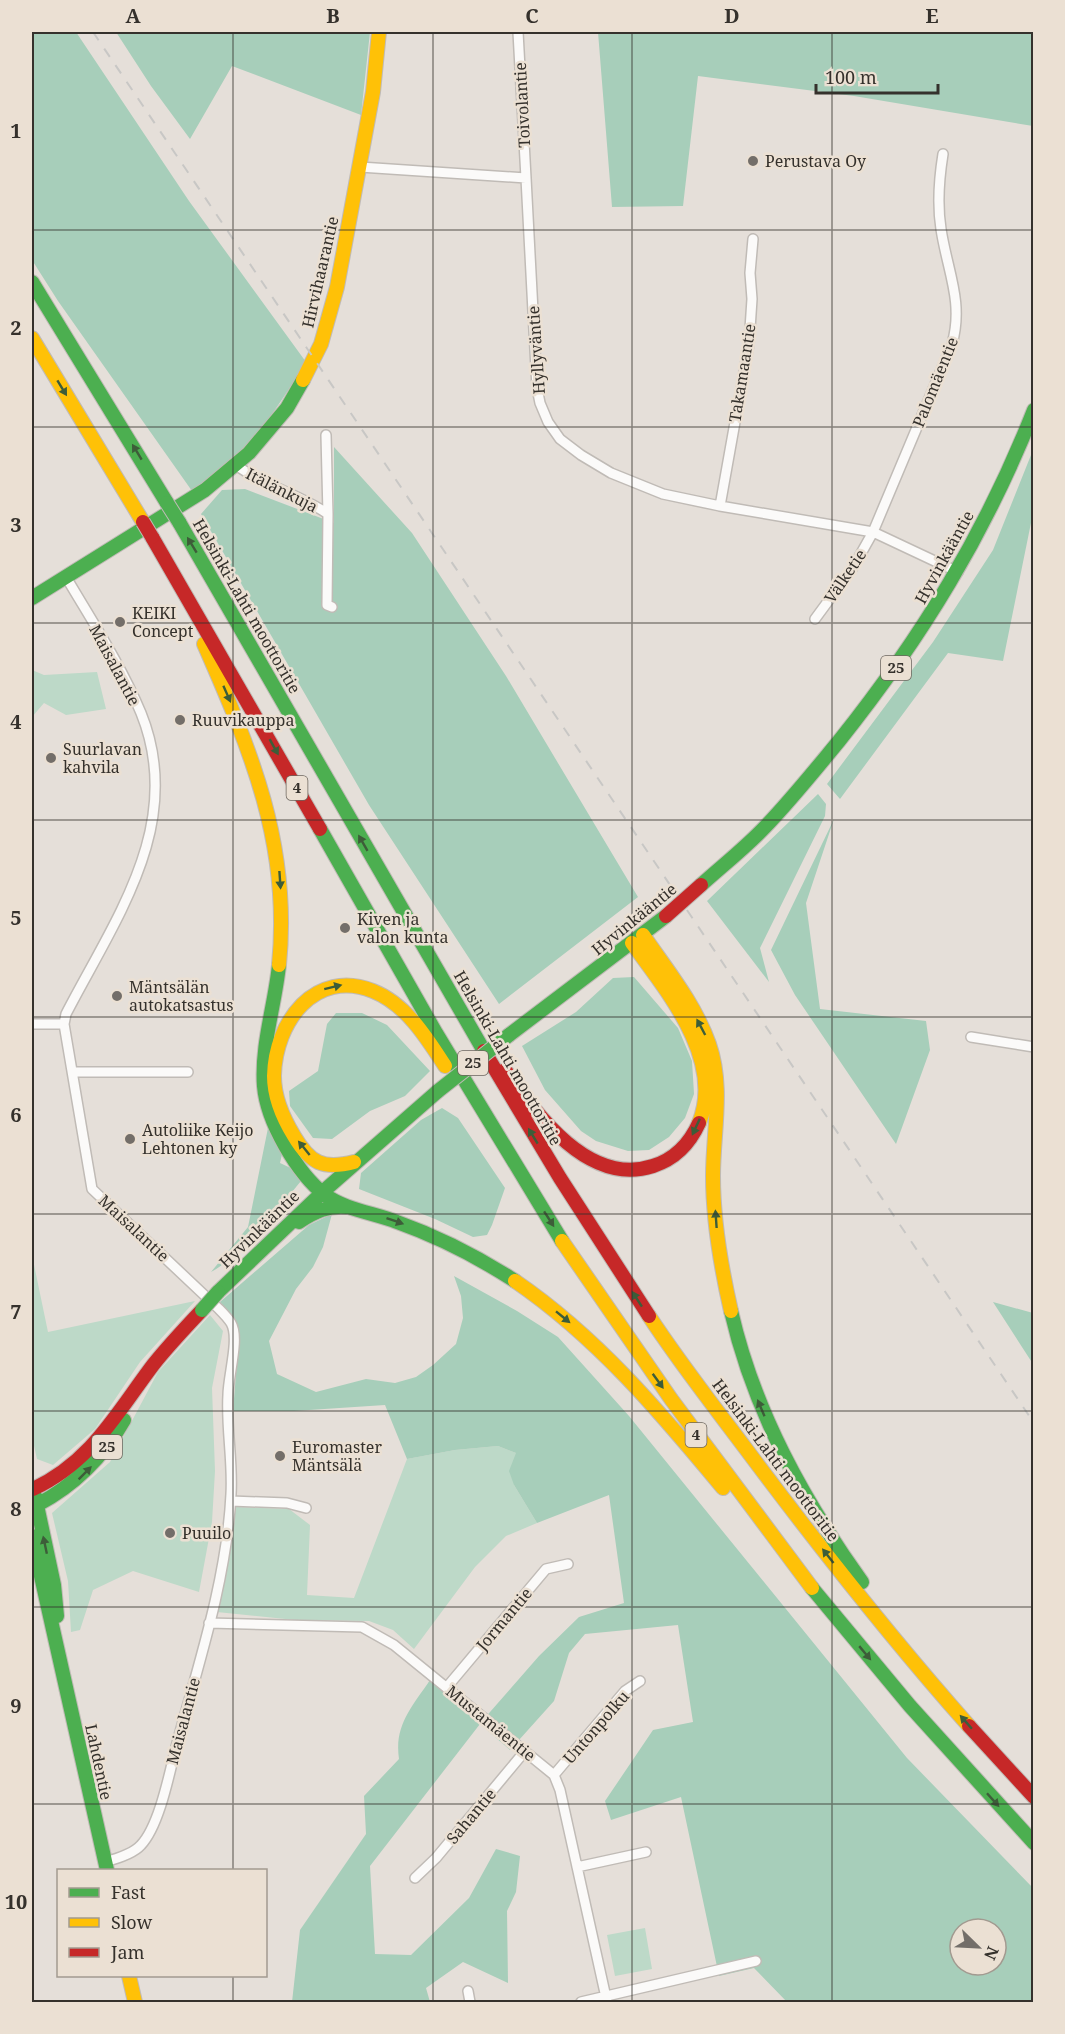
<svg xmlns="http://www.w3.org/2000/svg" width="1065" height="2034" font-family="'Noto Serif',serif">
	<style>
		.green { fill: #bdd9c8 }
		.forest { fill: #a7ceba; fill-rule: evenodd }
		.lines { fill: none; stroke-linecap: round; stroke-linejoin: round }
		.street-casing { stroke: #c0bbb6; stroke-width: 12 }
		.fast-casing { stroke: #c0bbb6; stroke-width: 16 }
		.slow-casing { stroke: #c0bbb6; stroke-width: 16 }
		.jam-casing { stroke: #c0bbb6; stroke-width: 16 }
		.street { stroke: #fbfaf9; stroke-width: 9 }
		.fast { stroke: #4caf50; stroke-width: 14 }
		.slow { stroke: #ffc107; stroke-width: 14 }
		.jam { stroke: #c62828; stroke-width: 14 }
		.rail { stroke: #c8c7c5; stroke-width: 2; stroke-dasharray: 10 10; stroke-linecap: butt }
		.fast-bridge-casing { stroke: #c0bbb6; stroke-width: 16; stroke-linecap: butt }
		.jam-bridge-casing { stroke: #c0bbb6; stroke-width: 16; stroke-linecap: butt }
		.fast-bridge { stroke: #4caf50; stroke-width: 14 }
		.jam-bridge { stroke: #c62828; stroke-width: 14 }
		.oneway { fill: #3d5d39 }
		.grid { fill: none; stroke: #35312c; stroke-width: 1.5; stroke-opacity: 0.55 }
		.poi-dot { fill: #736e69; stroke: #ebe0d3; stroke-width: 2 }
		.labels { text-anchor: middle; stroke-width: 5; stroke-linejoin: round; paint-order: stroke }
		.shield { fill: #ebe0d3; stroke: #6c665e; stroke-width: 1.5 }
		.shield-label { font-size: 15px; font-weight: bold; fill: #35312c }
		.street-label { font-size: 16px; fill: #35312c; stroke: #ebe0d3 }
		.poi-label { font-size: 16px; fill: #35312c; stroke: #ebe0d3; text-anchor: start }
		.neatline { fill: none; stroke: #35312c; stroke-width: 2 }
		.grid-label { font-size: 20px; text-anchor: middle; font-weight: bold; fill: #35312c }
	</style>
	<rect width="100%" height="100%" fill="#e5dfd9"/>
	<path class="green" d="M32 670 44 675 97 672 106 709 66 715 44 703 32 717Z
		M32 1255 48 1332 195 1301 140 1362 95 1429 53 1465 37 1459 32 1437Z
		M210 1315 223 1331 212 1388 215 1471 212 1522 199 1592 133 1571 93 1590 80 1630 71 1632 68 1581 52 1513 110 1462 158 1372Z
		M498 1446 516 1453 514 1485 537 1523 506 1536 475 1567 414 1649 393 1630 369 1621 295 1620 217 1612 236 1507 289 1509 310 1525 307 1595 354 1598 407 1459 455 1450Z
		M645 1928 652 1969 615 1976 607 1935Z"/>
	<path class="forest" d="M32 32H76L189 201 306 362C275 412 244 460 192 491L58 301 32 260Z
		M116 32H370L361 115 232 66 190 139 151 86Z
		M598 32H1033V126L854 96 698 76 683 206 612 207Z
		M334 447 412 533 506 676 638 897 499 1004 369 805 201 514 222 490 245 489 334 523Z
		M1033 450V513L1003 661 948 653 840 799 827 784 933 642 993 550Z
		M818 794 826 804 825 816 760 948 769 982 707 901Z
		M834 819 806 903 820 1009 926 1021 930 1050 896 1144 795 995 771 950Z
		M634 977 678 1028 692 1061 694 1094 685 1118 669 1137 649 1150 628 1151 596 1141 581 1131 545 1090 522 1046 576 1012 613 978Z
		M336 1013H362L387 1025 430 1071 405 1096 370 1111 332 1139 313 1138 290 1106 289 1091 318 1071 327 1024Z
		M442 1108 458 1118 505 1188 492 1225 487 1235 473 1237 435 1219 359 1189 361 1173 421 1120Z
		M268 1128 283 1150 280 1163 297 1171 301 1181C279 1208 240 1256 211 1272L248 1227Z
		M332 1214 323 1247 313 1267 296 1289 269 1341 277 1374 316 1392 366 1379 395 1383 416 1377 433 1365 456 1344 463 1318 461 1296 454 1276 517 1311 558 1337 629 1416 907 1758 1033 1888V2002H787L754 1968 719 1976 681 1797 611 1820 605 1801 653 1730 693 1722 678 1625 585 1634 569 1653 554 1701 510 1750 480 1724 370 1866 375 1954 411 1955 469 1898 496 1849 520 1856 516 1892 507 1911 508 1983 463 1962 426 1988 430 2002H292L300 1930 366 1834 364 1796 399 1759C394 1725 412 1707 430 1680L483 1720 539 1656 579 1617 624 1603 609 1495 537 1523 514 1485 509 1471 516 1453 498 1446 455 1450 407 1459 385 1405 294 1411H233L239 1337 236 1322 220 1302 309 1225ZM960 1929H996V1965H960Z
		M993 1302 1033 1313V1364Z"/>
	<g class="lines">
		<g class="street-casing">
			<path id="street" d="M518 32 526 178
				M360 167 526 178 537 388 540 403 548 422 560 439 581 455 611 473 663 494 720 506 873 532 958 572
				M326 435 328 514
				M236 465C264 486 299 494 328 514L327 605 332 607
				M720 506 749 344 752 299 750 273 753 239
				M66 577C92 621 121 665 141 713 186 824 115 919 66 1014L64 1024 92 1189 219 1309C223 1313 228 1318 231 1323 240 1338 228 1376 228 1395 226 1428 233 1461 231 1494 227 1577 199 1663 177 1743 170 1770 160 1825 141 1845 133 1854 116 1859 104 1862
				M815 619 854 566 873 532 952 344C964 302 947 270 941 229 937 204 939 179 943 154
				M32 1024H64
				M971 1037 1034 1047
				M73 1072H188
				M231 1501 287 1503 306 1508
				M209 1623 362 1627 394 1645 554 1775 560 1790 607 2002
				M447 1687 546 1569 568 1564
				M554 1775 625 1691 640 1681
				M577 1867 646 1852
				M415 1878 436 1858 525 1751
				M468 1991 470 2002
				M581 2002 756 1961"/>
		</g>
		<g class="fast-casing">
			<path id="fast" d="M32 282 167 503
				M179 522 484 1051
				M32 598 205 490 249 453 287 408 303 380
				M320 829 436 1033 562 1241
				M701 885C722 866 745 848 765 827 791 800 815 770 839 741 922 637 985 534 1034 410
				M279 965C275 1005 261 1045 264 1086 267 1122 297 1173 325 1195 346 1210 374 1213 397 1222 439 1237 478 1257 515 1281
				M509 1035 666 916
				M299 1222C314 1212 329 1205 347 1207
				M218 1292 326 1189 438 1091
				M731 1311C754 1411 803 1500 862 1582
				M35 1496 54 1585 57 1616
				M37 1505C75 1485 103 1457 124 1420
				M32 1536 107 1870
				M812 1588 910 1706 1034 1843"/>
		</g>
		<g class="slow-casing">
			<path id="slow" d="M32 338 143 522
				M303 380 321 344 337 287 373 92 379 32
				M204 644C251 751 291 845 279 965
				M643 935C667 970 695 1004 709 1044 724 1087 713 1132 713 1176 713 1221 721 1267 731 1311
				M632 943C667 991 725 1060 699 1123
				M354 1162C323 1170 310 1163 294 1136 283 1118 274 1097 274 1076 275 1022 315 968 373 991 406 1004 427 1038 445 1066
				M562 1241 671 1399 812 1588
				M515 1281C597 1337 660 1412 723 1488
				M649 1316C679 1362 713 1405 746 1449 817 1544 890 1637 969 1726
				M129 1976 135 2002"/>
		</g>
		<g class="jam-casing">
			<path id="jam" d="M152 537 320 829
				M484 1051 560 1178 649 1316
				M505 1070C537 1115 589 1187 653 1166 675 1159 690 1143 699 1123
				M33 1489C91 1462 116 1414 153 1365 168 1346 185 1328 202 1310
				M969 1726 1034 1797"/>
		</g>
		<use href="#street" class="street"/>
		<use href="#fast" class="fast"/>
		<use href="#slow" class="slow"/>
		<use href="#jam" class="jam"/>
		<path class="rail" d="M93 32 1034 1423"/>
		<g class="fast-bridge-casing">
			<path id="fast-bridge" d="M167 503 179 522
				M438 1091 509 1035
				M202 1310 218 1292"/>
		</g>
		<g class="jam-bridge-casing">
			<path id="jam-bridge" d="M143 522 152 537
				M666 916 701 885"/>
		</g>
		<use href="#fast-bridge" class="fast-bridge"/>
		<use href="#jam-bridge" class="jam-bridge"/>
	</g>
	<defs><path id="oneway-solid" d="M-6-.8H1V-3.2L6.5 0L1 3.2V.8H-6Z" transform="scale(1.5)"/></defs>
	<g class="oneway">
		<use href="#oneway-solid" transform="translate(62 388) rotate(59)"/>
		<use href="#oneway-solid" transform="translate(137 452) rotate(-121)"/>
		<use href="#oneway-solid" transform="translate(192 545) rotate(-121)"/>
		<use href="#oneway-solid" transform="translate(227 694) rotate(66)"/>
		<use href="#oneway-solid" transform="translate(274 747) rotate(61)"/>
		<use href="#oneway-solid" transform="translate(363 843) rotate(-120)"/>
		<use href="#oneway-solid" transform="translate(280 880) rotate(86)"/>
		<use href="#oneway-solid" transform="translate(333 987) rotate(-14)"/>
		<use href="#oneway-solid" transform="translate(701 1027) rotate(-118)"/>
		<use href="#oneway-solid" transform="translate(696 1127) rotate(115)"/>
		<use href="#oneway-solid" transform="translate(533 1136) rotate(-121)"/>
		<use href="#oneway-solid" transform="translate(304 1148) rotate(-129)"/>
		<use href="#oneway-solid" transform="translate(549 1219) rotate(57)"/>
		<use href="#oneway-solid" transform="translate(716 1219) rotate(-94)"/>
		<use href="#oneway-solid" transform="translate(395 1221) rotate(19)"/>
		<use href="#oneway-solid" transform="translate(637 1299) rotate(-123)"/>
		<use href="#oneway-solid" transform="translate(563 1317) rotate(39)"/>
		<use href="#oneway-solid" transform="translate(658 1381) rotate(54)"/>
		<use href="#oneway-solid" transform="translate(761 1408) rotate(-113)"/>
		<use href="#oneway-solid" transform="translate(85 1473) rotate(-45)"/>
		<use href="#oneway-solid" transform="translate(45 1545) rotate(-102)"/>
		<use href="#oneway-solid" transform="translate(828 1556) rotate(-128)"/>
		<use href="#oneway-solid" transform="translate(865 1653) rotate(50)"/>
		<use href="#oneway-solid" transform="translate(966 1722) rotate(-131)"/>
		<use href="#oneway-solid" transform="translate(993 1800) rotate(48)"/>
	</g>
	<path class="grid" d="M233 32V1870M433 32V2002M632 32V2002M832 32V2002M32 230H1034M32 427H1034M32 623H1034M32 820H1034M32 1017H1034M32 1214H1034M32 1411H1034M32 1607H1034M32 1804H1034M233 1976V2002"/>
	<g class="poi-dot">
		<circle cx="753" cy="161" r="6"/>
		<circle cx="120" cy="622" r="6"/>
		<circle cx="180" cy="720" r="6"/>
		<circle cx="51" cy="758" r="6"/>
		<circle cx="345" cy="928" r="6"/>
		<circle cx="117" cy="996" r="6"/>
		<circle cx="130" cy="1139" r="6"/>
		<circle cx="280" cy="1456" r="6"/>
		<circle cx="170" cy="1533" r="6"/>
	</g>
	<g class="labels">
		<g class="shield">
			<rect x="881" y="656" width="30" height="24" rx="4.5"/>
			<rect x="286.5" y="776" width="21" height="24" rx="4.5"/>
			<rect x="458" y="1051" width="30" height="24" rx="4.5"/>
			<rect x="685.5" y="1423" width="21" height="24" rx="4.5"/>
			<rect x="92" y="1435" width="30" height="24" rx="4.5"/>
		</g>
		<g class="shield-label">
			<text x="896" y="673">25</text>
			<text x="297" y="793">4</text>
			<text x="473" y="1068">25</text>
			<text x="696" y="1440">4</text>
			<text x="107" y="1452">25</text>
		</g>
		<g class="street-label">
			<text transform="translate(522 105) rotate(-93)" y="6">Toivolantie</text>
			<text transform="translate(320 272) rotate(-77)" y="6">Hirvihaarantie</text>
			<text transform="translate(536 350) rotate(-94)" y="6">Hyllyväntie</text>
			<text transform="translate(742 373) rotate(-81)" y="6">Takamaantie</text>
			<text transform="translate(935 382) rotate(-68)" y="6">Palomäentie</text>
			<text transform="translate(282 490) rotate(27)" y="6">Itälänkuja</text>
			<text transform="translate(944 557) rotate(-61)" y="6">Hyvinkääntie</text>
			<text transform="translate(845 576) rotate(-56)" y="6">Välketie</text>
			<text transform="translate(247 606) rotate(60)" y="6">Helsinki-Lahti moottoritie</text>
			<text transform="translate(115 665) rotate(62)" y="6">Maisalantie</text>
			<text transform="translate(634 919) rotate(-39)" y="6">Hyvinkääntie</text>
			<text transform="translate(508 1058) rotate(60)" y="6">Helsinki-Lahti moottoritie</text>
			<text transform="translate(134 1228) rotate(43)" y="6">Maisalantie</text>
			<text transform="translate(259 1229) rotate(-44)" y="6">Hyvinkääntie</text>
			<text transform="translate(776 1460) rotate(53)" y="6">Helsinki-Lahti moottoritie</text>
			<text transform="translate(504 1619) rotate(-50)" y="6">Jormantie</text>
			<text transform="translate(183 1721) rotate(-75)" y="6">Maisalantie</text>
			<text transform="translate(491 1723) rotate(39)" y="6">Mustamäentie</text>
			<text transform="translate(596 1727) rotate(-49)" y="6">Untonpolku</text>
			<text transform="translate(99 1762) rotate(78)" y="6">Lahdentie</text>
			<text transform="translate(471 1816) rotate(-50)" y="6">Sahantie</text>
		</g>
		<g class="poi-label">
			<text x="765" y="167">Perustava Oy</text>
			<text x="132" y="619">KEIKI<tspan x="132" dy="18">Concept</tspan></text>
			<text x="192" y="726">Ruuvikauppa</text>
			<text x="63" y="755">Suurlavan<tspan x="63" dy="18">kahvila</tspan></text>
			<text x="357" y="925">Kiven ja<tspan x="357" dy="18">valon kunta</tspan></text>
			<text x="129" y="993">Mäntsälän<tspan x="129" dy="18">autokatsastus</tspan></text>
			<text x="142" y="1136">Autoliike Keijo<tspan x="142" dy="18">Lehtonen ky</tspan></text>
			<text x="292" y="1453">Euromaster<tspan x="292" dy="18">Mäntsälä</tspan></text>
			<text x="182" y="1539">Puuilo</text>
		</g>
	</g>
	<rect width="1065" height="2034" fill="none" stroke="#ebe0d3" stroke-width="66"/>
	<rect x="57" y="1869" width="210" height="108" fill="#ebe0d3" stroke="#a29a90" stroke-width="1.5"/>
	<rect x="69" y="1888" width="30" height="9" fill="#4caf50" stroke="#a29a90" stroke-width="1.5"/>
	<text x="111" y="1899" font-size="18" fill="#35312c">Fast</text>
	<rect x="69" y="1918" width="30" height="9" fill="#ffc107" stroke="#a29a90" stroke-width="1.5"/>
	<text x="111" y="1929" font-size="18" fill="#35312c">Slow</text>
	<rect x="69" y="1948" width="30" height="9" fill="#c62828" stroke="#a29a90" stroke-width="1.5"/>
	<text x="111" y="1959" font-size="18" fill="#35312c">Jam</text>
	<g transform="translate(978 1947) rotate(114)"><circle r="28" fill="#ebe0d3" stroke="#a29a90" stroke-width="1.5"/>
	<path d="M0-4.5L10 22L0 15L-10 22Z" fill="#736e69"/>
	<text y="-9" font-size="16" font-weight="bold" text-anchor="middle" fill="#35312c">N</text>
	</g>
	<path d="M816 84v9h122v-9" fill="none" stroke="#35312c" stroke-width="3"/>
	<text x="825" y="84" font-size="18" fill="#35312c" stroke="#ebe0d3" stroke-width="4.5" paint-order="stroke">100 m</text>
	<rect x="33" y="33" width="999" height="1968" class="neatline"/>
	<g class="grid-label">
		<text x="133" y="23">A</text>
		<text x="333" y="23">B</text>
		<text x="532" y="23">C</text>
		<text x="732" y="23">D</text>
		<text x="932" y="23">E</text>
		<text x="16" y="138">1</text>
		<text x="16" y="335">2</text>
		<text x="16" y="532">3</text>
		<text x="16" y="729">4</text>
		<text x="16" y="925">5</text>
		<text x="16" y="1122">6</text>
		<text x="16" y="1319">7</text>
		<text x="16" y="1516">8</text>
		<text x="16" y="1713">9</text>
		<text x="16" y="1909">10</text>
	</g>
</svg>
